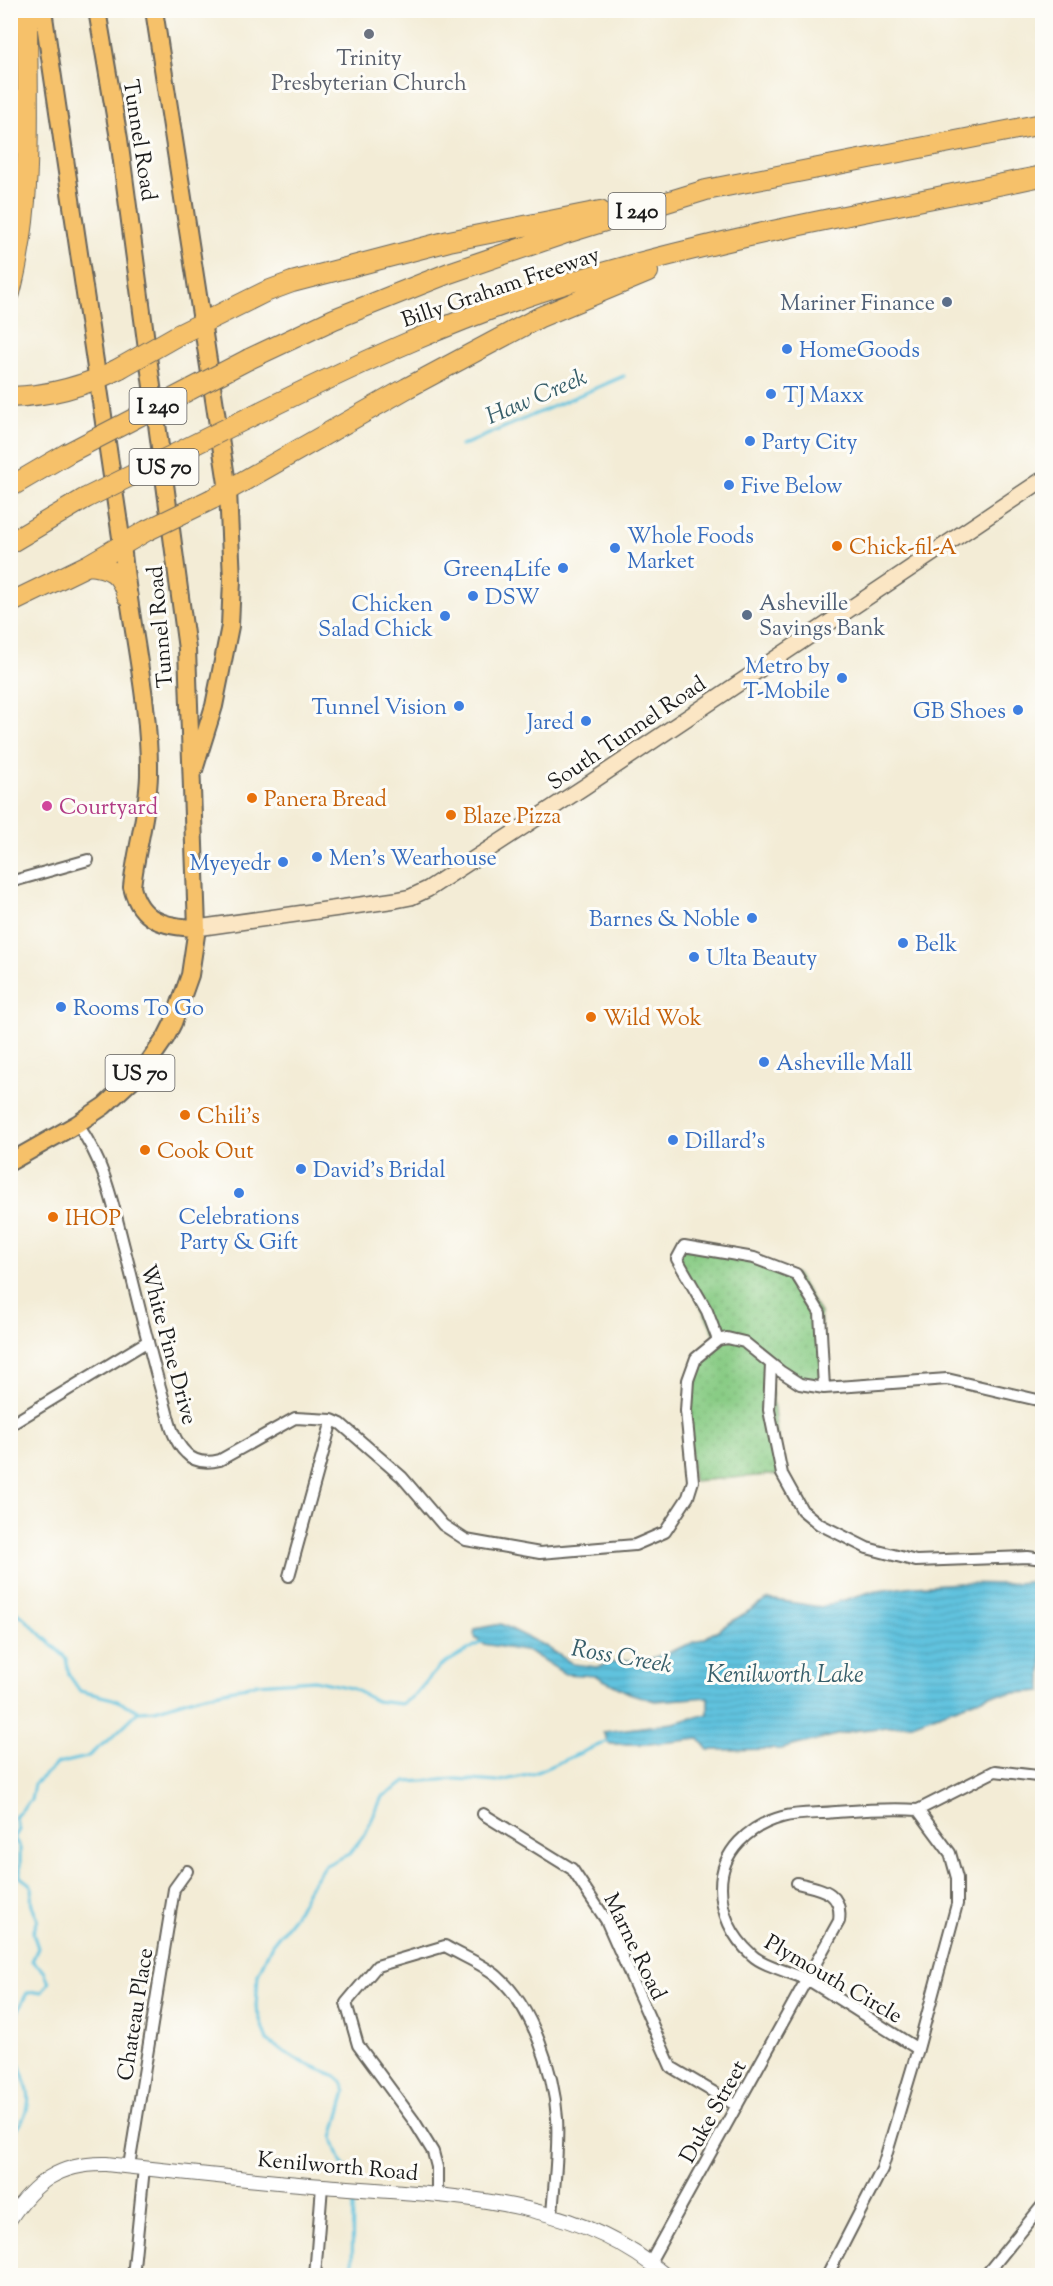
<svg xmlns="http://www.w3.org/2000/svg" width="1053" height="2286" font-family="'Sorts Mill Goudy',serif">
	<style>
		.grass { fill: url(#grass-dots); stroke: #527450; stroke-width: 1.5 }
		.water { fill: url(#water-rules); stroke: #3e6f7d; stroke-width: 1.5 }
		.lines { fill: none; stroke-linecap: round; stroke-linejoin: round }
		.stream { stroke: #60c2de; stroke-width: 3 }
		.minor-casing { stroke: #67655d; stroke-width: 14 }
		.tertiary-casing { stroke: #67655d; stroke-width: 16 }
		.secondary-casing { stroke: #67655d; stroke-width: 18 }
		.primary-casing { stroke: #67655d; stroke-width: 20 }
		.motorway-casing { stroke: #67655d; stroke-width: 22 }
		.minor { stroke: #fff; stroke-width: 10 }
		.tertiary { stroke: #fff; stroke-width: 14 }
		.secondary { stroke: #fbe6c4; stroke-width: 15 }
		.primary { stroke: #f6c16b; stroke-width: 16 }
		.motorway { stroke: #f6c16b; stroke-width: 20 }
		.motorway-bridge-casing { stroke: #67655d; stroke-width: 22; stroke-linecap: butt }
		.motorway-bridge { stroke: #f6c16b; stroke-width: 20 }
		.worship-dot { fill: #6b7280; stroke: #fdfcf7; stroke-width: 2 }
		.service-dot { fill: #5c6f8a; stroke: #fdfcf7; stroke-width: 2 }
		.shop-dot { fill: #3f7fe0; stroke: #fdfcf7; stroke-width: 2 }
		.food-dot { fill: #e8710a; stroke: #fdfcf7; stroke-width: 2 }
		.hotel-dot { fill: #d1479c; stroke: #fdfcf7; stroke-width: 2 }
		.labels { text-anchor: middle; stroke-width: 6; stroke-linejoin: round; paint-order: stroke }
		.shield { fill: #fdfcf7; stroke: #605f5e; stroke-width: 1.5 }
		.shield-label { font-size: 21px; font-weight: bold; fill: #1c1c1c }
		.worship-label { font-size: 22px; fill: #5b616d; stroke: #fdfcf7 }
		.street-label { font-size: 22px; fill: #1c1c1c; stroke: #fdfcf7 }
		.service-label { font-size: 22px; fill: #4e5e75; stroke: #fdfcf7; text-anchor: end }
		.shop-label { font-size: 22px; fill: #366cbe; stroke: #fdfcf7; text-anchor: start }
		.food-label { font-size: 22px; fill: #c56008; stroke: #fdfcf7; text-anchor: start }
		.hotel-label { font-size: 22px; fill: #b23c85; stroke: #fdfcf7; text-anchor: start }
		.water-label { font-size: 24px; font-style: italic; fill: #375e6a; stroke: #fdfcf7 }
	</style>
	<defs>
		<pattern id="grass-dots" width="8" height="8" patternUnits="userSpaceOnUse" patternTransform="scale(1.5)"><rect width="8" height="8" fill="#89cc85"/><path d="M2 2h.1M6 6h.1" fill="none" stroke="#76af72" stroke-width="1.8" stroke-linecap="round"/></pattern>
		<pattern id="water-rules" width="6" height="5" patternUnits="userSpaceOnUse" patternTransform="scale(1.5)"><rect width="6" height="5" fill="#60c2de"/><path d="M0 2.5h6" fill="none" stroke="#53a6be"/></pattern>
	</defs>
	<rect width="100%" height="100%" fill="#fdfcf7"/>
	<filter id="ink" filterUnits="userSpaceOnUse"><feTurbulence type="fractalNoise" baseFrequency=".0167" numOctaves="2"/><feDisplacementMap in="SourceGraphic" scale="12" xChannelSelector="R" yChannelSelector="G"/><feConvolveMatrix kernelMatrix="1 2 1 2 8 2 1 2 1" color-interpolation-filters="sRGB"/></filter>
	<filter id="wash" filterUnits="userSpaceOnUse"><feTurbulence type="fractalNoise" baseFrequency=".008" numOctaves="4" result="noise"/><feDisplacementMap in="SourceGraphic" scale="24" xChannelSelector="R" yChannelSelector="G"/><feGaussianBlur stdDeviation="1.35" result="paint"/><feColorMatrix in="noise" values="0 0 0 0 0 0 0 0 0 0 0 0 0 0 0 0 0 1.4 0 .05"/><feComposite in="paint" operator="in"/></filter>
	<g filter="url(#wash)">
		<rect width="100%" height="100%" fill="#f3ecd6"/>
		<path class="grass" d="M684 1246 796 1274 820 1313 824 1388 780 1371 769 1372 782 1474 693 1481 686 1411 696 1358 718 1340 677 1259Z"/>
		<path class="water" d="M1039 1581H1042V1691L990 1695 912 1724 852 1731 781 1749 708 1750 699 1739 648 1744H609L603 1732 674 1723 708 1714V1697L655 1701 629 1693 596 1676 565 1674 530 1652 484 1644 476 1639 474 1634 475 1629 501 1624 545 1646 573 1664 597 1667 621 1660 645 1661 705 1638 768 1599 821 1607 870 1592 915 1586 959 1583 1005 1584Z"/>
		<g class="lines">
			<path class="stream" d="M461 446 624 376
				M10 1608 23 1617 66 1658 69 1675 80 1691 113 1699 139 1711 155 1710 197 1697 256 1684 314 1680 351 1688 376 1701 401 1704 415 1695 439 1667 483 1641
				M10 2137C46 2095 20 2085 13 2042 10 2024 19 2008 27 1993L42 1992 49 1982 44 1971 32 1961 38 1948 33 1933 38 1919C36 1915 33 1910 32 1905 28 1890 41 1890 20 1877V1848L14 1838 19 1830 15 1817 31 1800 34 1784 57 1764 87 1757 113 1736 139 1711
				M10 2137 13 2165H10
				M350 2173 341 2162 333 2138 346 2091 342 2082 334 2075 297 2060 267 2041 256 2007 258 1974 272 1944 295 1915 309 1888 324 1866 349 1854 365 1834 382 1797 406 1782 457 1779 497 1782 532 1774 610 1740
				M352 2276 353 2198"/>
		</g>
	</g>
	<g filter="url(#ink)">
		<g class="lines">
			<g class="minor-casing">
				<path id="minor" d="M10 882 88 860
					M77 1124C104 1160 113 1204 124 1247 137 1296 148 1346 162 1394 168 1414 171 1439 186 1453 195 1463 208 1463 220 1460L295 1418 332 1420 341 1424 402 1477 443 1525 466 1540 540 1553 635 1545 665 1532 688 1497 693 1481 686 1411 688 1380 696 1358 718 1340 727 1338 744 1342 780 1371 800 1384 824 1388 947 1379 1042 1401
					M718 1340 707 1311 677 1259 684 1246 754 1258 796 1274 820 1313 824 1388
					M771 1364 769 1410 782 1474 802 1510 819 1524 867 1548 916 1561 1028 1557 1042 1559
					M10 1425 148 1341
					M289 1576 332 1420
					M918 1810 995 1771 1037 1776 1042 1781
					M483 1814 572 1869 606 1920 671 2067 737 2106
					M918 2049C882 2027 846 2003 810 1981 794 1973 763 1966 752 1955 732 1937 721 1913 721 1887 721 1851 749 1826 782 1817 799 1812 819 1814 836 1812 864 1810 890 1808 918 1810
					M129 2166 174 1889 187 1871
					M437 2195V2167L433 2152 414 2121 358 2045 346 2003 377 1966 445 1946C462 1956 483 1964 497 1976 533 2007 554 2073 557 2118 559 2151 554 2183 552 2215
					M650 2262 839 1921C843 1891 821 1889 797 1883
					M133 2276 144 2168
					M315 2276 322 2186
					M827 2276 882 2169 918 2049 957 1904V1878L950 1853 918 1810
					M985 2276 1042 2206"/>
			</g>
			<g class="tertiary-casing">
				<path id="tertiary" d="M10 2219C34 2182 60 2163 106 2164 178 2172 251 2180 323 2186 440 2196 572 2194 666 2276"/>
			</g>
			<g class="secondary-casing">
				<path id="secondary" d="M197 928 396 900 411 897 428 889 584 787 1042 480"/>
			</g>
			<g class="primary-casing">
				<path id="primary" d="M43 10 122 544C129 620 150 698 149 775 148 813 136 849 132 887 140 921 165 927 197 928
					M154 10 228 490 232 580 230 626 214 706 194 770
					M10 1162 77 1124 104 1106 144 1069 166 1037 173 1023 190 975 197 928 187 649 119 139 97 10"/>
			</g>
			<g class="motorway-casing">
				<path id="motorway" d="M10 293C34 202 27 104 27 10
					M178 335 265 292 292 282 449 241 600 211
					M249 359 334 319 449 273 563 234 706 190 1042 124
					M10 397C50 396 86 386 120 368
					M256 414C359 363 466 313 578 280 730 235 888 208 1042 176
					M10 487 68 453
					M212 499 407 388 540 317 648 272
					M10 543 84 499
					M88 565C111 567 121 573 127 596
					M10 603 88 565 146 531"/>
			</g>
			<use href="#minor" class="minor"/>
			<use href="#tertiary" class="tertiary"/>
			<use href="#secondary" class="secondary"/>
			<use href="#primary" class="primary"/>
			<use href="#motorway" class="motorway"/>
			<g class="motorway-bridge-casing">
				<path id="motorway-bridge" d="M120 368 178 335
					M68 453 249 359
					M84 499 256 414
					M146 531 212 499"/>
			</g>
			<use href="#motorway-bridge" class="motorway-bridge"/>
		</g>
	</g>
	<circle class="worship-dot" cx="369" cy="34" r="6"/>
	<g class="service-dot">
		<circle cx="947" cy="302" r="6"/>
		<circle cx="747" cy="615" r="6"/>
	</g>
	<g class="shop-dot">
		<circle cx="787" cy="349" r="6"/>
		<circle cx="771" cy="394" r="6"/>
		<circle cx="750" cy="441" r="6"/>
		<circle cx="729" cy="485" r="6"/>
		<circle cx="615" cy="548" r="6"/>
		<circle cx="563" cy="568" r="6"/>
		<circle cx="473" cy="596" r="6"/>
		<circle cx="445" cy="616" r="6"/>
		<circle cx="842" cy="678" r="6"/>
		<circle cx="459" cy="706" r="6"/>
		<circle cx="1018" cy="710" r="6"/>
		<circle cx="586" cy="721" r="6"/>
		<circle cx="317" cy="857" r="6"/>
		<circle cx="283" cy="862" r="6"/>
		<circle cx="752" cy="918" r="6"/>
		<circle cx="903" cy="943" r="6"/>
		<circle cx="694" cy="957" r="6"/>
		<circle cx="61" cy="1007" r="6"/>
		<circle cx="764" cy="1062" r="6"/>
		<circle cx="673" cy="1140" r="6"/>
		<circle cx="301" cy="1169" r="6"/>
		<circle cx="239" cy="1193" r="6"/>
	</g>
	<g class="food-dot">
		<circle cx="837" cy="546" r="6"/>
		<circle cx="252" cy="798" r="6"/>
		<circle cx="451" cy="815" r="6"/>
		<circle cx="591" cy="1017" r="6"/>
		<circle cx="185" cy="1115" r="6"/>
		<circle cx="145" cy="1150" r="6"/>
		<circle cx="53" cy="1217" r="6"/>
	</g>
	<circle class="hotel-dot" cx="47" cy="806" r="6"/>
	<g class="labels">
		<g class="shield">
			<rect x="608.5" y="193" width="57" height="36" rx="4.5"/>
			<rect x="129.5" y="388" width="57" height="36" rx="4.5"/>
			<rect x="129.5" y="449" width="69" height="36" rx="4.5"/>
			<rect x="105.5" y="1055" width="69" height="36" rx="4.5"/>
		</g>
		<g class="shield-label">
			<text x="637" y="218">I 240</text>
			<text x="158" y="413">I 240</text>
			<text x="164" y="474">US 70</text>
			<text x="140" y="1080">US 70</text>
		</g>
		<g class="worship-label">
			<text x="369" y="65">Trinity<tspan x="369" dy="25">Presbyterian Church</tspan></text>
		</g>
		<g class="street-label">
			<text transform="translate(141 140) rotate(81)" y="8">Tunnel Road</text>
			<text transform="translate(500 286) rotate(-19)" y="8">Billy Graham Freeway</text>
			<text transform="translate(159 627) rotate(-95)" y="8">Tunnel Road</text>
			<text transform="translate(626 732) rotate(-34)" y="8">South Tunnel Road</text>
			<text transform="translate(170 1344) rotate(75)" y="8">White Pine Drive</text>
			<text transform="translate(636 1946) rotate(64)" y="8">Marne Road</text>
			<text transform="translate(834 1978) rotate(30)" y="8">Plymouth Circle</text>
			<text transform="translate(134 2014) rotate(-81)" y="8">Chateau Place</text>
			<text transform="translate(712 2111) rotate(-61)" y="8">Duke Street</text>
			<text transform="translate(338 2165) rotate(5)" y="8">Kenilworth Road</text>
		</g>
		<g class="service-label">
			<text x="935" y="310">Mariner Finance</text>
			<text x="759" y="610" text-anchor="start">Asheville<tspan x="759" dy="25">Savings Bank</tspan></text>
		</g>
		<g class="shop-label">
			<text x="799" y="357">HomeGoods</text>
			<text x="783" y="402">TJ Maxx</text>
			<text x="762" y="449">Party City</text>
			<text x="741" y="493">Five Below</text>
			<text x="627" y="543">Whole Foods<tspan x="627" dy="25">Market</tspan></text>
			<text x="551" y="576" text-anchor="end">Green4Life</text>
			<text x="485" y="604">DSW</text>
			<text x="433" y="611" text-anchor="end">Chicken<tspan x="433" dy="25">Salad Chick</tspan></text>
			<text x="830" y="673" text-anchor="end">Metro by<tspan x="830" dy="25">T-Mobile</tspan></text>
			<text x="447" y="714" text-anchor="end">Tunnel Vision</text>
			<text x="1006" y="718" text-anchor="end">GB Shoes</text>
			<text x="574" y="729" text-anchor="end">Jared</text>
			<text x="329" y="865">Men's Wearhouse</text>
			<text x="271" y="870" text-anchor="end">Myeyedr</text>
			<text x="740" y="926" text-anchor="end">Barnes &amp; Noble</text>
			<text x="915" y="951">Belk</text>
			<text x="706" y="965">Ulta Beauty</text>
			<text x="73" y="1015">Rooms To Go</text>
			<text x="776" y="1070">Asheville Mall</text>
			<text x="685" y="1148">Dillard's</text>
			<text x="313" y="1177">David's Bridal</text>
			<text x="239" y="1224" text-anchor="middle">Celebrations<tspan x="239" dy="25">Party &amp; Gift</tspan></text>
		</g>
		<g class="food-label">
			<text x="849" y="554">Chick-fil-A</text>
			<text x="264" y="806">Panera Bread</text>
			<text x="463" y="823">Blaze Pizza</text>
			<text x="603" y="1025">Wild Wok</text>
			<text x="197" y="1123">Chili's</text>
			<text x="157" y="1158">Cook Out</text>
			<text x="65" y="1225">IHOP</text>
		</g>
		<g class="hotel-label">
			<text x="59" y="814">Courtyard</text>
		</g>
		<g class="water-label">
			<text transform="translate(536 396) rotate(-23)" y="8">Haw Creek</text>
			<text transform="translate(622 1656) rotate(10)" y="8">Ross Creek</text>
			<text x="785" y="1682">Kenilworth Lake</text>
		</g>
	</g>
	<rect width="1053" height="2286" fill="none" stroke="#fdfcf7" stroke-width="36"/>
</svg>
